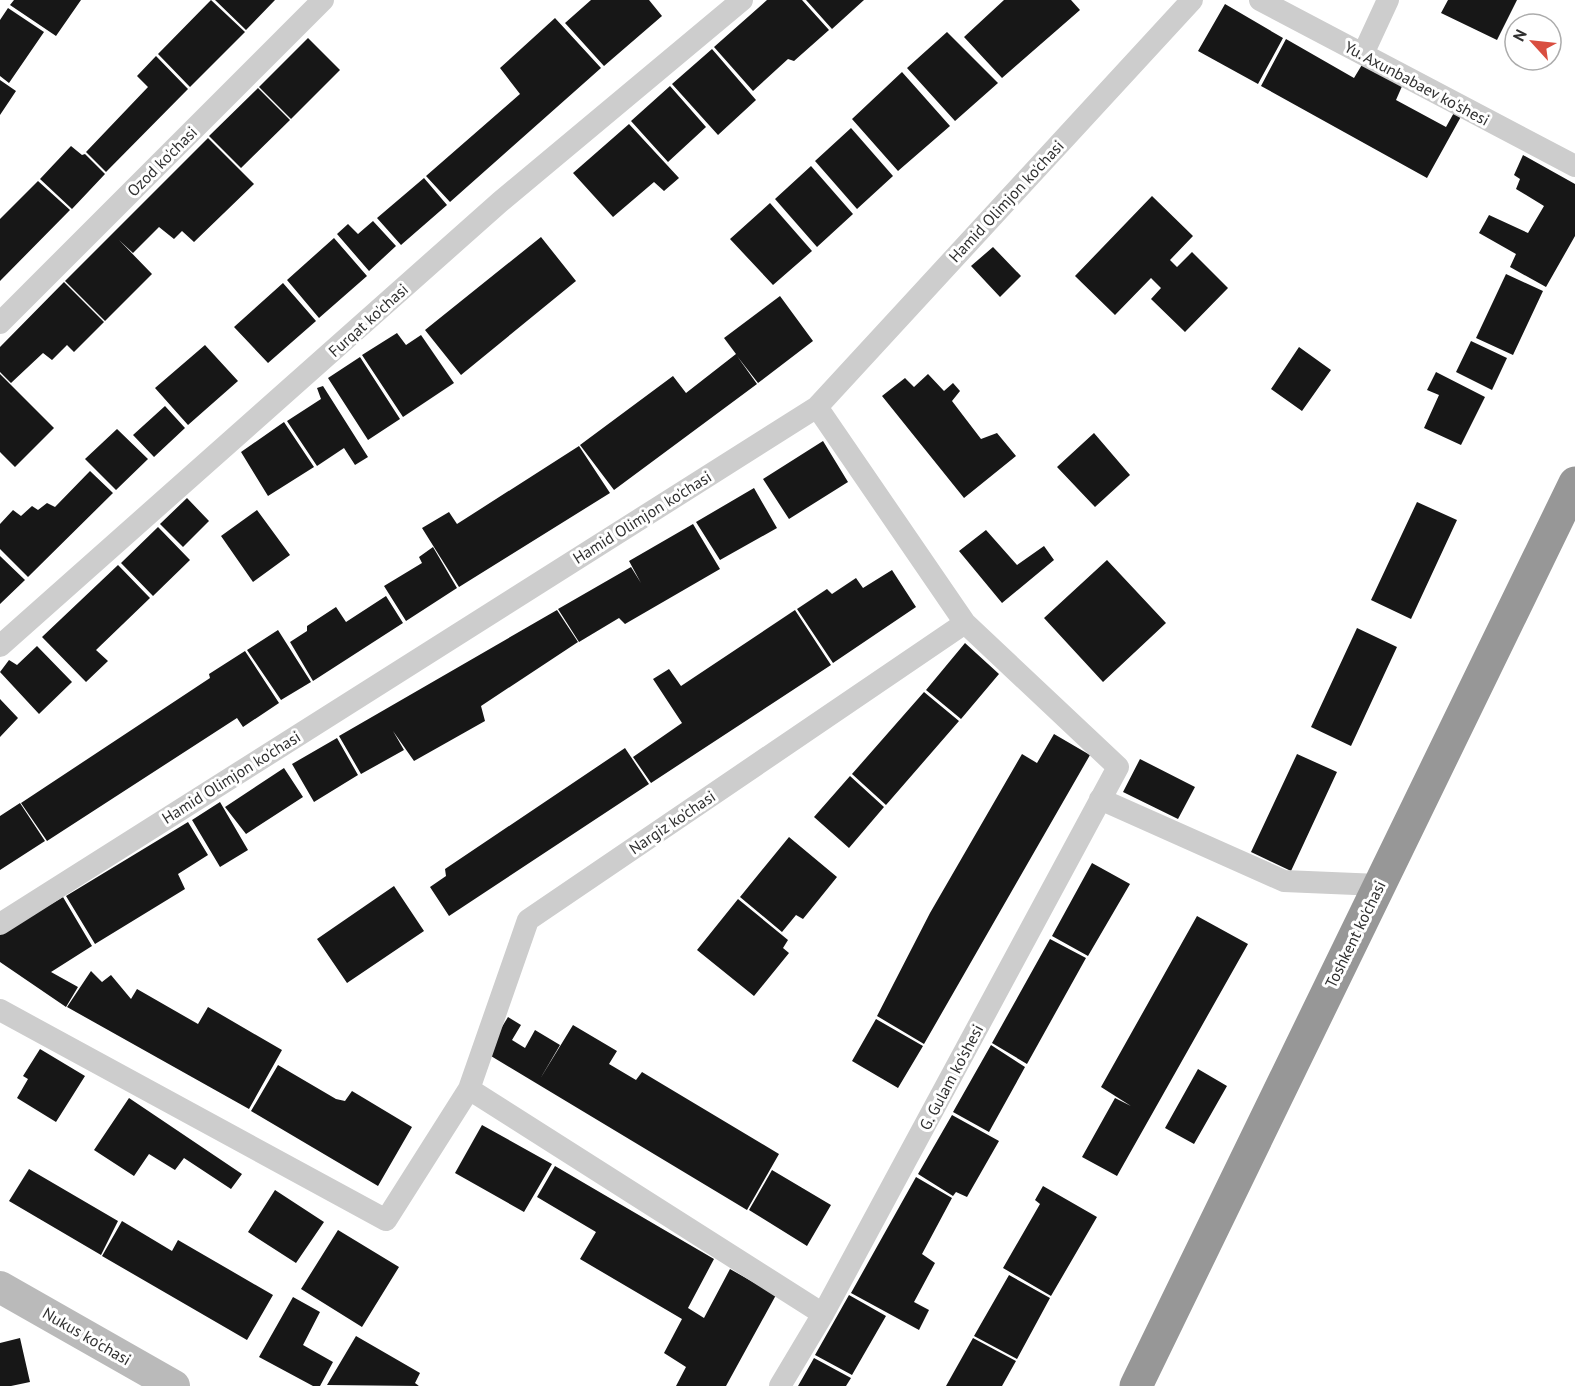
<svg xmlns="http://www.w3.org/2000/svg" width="1575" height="1386" font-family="'PT Sans',sans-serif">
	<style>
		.building { fill: #171717 }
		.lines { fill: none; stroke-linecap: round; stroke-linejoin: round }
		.street { stroke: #cdcdcd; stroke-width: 22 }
		.secondary { stroke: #bababa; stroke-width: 32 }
		.highway { stroke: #979797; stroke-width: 33 }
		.labels { text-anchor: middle; stroke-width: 6; stroke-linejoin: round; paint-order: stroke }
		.street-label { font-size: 16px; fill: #303030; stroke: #fff }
	</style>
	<rect width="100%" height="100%" fill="#fff"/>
	<path class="building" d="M14 0H81L56 36 10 5Z
		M211 0 245 32 190 87 158 54Z
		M215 0H275L246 30Z
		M591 0H649L662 16 604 66 565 23Z
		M767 0H802L829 30 794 61 788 59 753 91 714 47Z
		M806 0H864L832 29Z
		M1004 0H1071L1080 10 1002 78 964 37Z
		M1448 0H1517L1497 40 1441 13Z
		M1225 4 1283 38 1258 84 1198 51Z
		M8 8 44 32 9 83 0 76V20Z
		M555 18 601 68 450 202 426 176 520 94 500 68Z
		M947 32 998 83 955 121 907 68Z
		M308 38 340 70 291 119 259 87Z
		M1286 39 1354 78 1363 63 1403 84 1396 100 1446 127 1456 109 1463 113 1427 178 1261 86Z
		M712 49 756 100 718 135 672 84Z
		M156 56 188 89 106 172 86 152 148 87 137 76Z
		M902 72 950 126 898 171 852 119Z
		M0 80 16 91 0 115Z
		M670 86 706 127 668 162 631 121Z
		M258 88 290 120 241 168 209 136Z
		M629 124 679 178 664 191 654 182 613 217 573 173Z
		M851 128 893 176 857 209 815 161Z
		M208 138 254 184 194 242 182 231 174 239 159 227 133 253 119 240 152 274 105 321 65 281Z
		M71 146 82 155 85 154 105 174 72 209 40 179Z
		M1523 155 1575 184V236L1546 287 1510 267 1516 254 1479 233 1489 215 1528 233 1544 206 1516 189 1520 179 1514 175Z
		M811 166 853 214 817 247 775 199Z
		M424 178 447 205 401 245 377 218Z
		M38 181 70 210 0 281V219Z
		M1152 196 1193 236 1170 260 1177 267 1192 252 1228 288 1185 332 1151 299 1161 288 1151 278 1115 315 1075 276Z
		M770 203 812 251 773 285 730 239Z
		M373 221 396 246 369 271 337 234 348 224 358 234Z
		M541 237 576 281 461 375 425 330Z
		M334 238 367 276 319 318 287 280Z
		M993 247 1021 276 1000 297 971 266Z
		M1506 274 1543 291 1513 355 1476 338Z
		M64 282 104 322 74 352 67 345 52 360 43 353 11 383 0 372V347Z
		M283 283 316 321 268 363 234 327Z
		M780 296 813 341 758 383 737 356 757 384 614 490 580 445 673 376 686 393 736 354 724 338Z
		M397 333 406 345 421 335 454 383 403 417 362 355Z
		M1471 341 1507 358 1492 390 1456 372Z
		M205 345 238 381 188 425 155 388Z
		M1299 347 1331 370 1302 411 1271 389Z
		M360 357 400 419 368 440 328 378Z
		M1436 372 1485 397 1461 445 1424 428 1439 395 1427 390Z
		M0 374 54 428 15 467 0 452Z
		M928 374 944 391 953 383 960 391 952 401 981 439 997 433 1016 456 964 498 882 396 905 378 914 387Z
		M323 386 368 457 355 465 344 448 317 466 287 421 321 399 317 388Z
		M165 406 185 428 154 457 133 435Z
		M284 422 314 467 268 496 241 452Z
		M117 429 148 459 116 490 85 459Z
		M1094 433 1130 475 1095 507 1057 467Z
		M823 441 848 482 789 519 763 479Z
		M579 446 610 493 459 587 422 528 449 512 457 524Z
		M90 471 113 493 28 577 0 549V524L13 510 21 516 32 506 38 510 47 503 55 507Z
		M754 488 777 528 720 560 696 522Z
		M187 498 209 521 183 547 160 524Z
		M1417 502 1457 520 1411 619 1371 600Z
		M257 510 290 555 253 582 221 536Z
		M693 524 720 569 625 624 619 618 579 642 558 609 631 567 641 583 629 561Z
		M158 527 190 560 153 596 121 563Z
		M986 530 1017 565 1044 546 1054 560 1002 603 959 551Z
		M433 547 457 588 406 621 384 586 422 563 419 557Z
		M0 556 25 580 0 604Z
		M1107 560 1166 623 1103 682 1044 618Z
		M118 565 150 598 96 650 108 661 86 682 42 637Z
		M892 570 916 607 833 663 797 609 827 589 832 594 856 578 863 588Z
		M386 596 403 623 313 681 290 642 307 631V626L336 607 346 622Z
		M557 610 578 642 481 706 485 721 414 761 393 731 404 750 361 774 339 736Z
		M795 610 831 665 651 783 633 757 682 723 653 679 669 669 681 686Z
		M1357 628 1397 647 1351 746 1311 727Z
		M278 630 311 682 281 700 247 650Z
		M965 643 999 674 961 719 926 690Z
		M37 646 72 682 39 714 0 672 9 660 17 665Z
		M245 651 279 703 243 727 237 718 47 841 21 803 210 678 209 674Z
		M924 692 959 721 886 805 852 774Z
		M0 699 18 718 0 737Z
		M1054 734 1090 755 924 1044 877 1016 930 913 1022 754 1037 763Z
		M337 738 358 775 314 802 292 764Z
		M625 748 649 784 449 916 430 887 446 876 445 869Z
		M1297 754 1337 772 1291 871 1251 852Z
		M1140 759 1195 787 1178 819 1123 792Z
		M284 768 303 797 246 834 225 807Z
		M850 776 884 807 849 848 814 817Z
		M220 802 248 850 220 867 192 820Z
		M20 803 45 841 0 870V816Z
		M188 822 208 855 178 874 185 889 95 944 66 896Z
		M789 837 837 877 803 919 796 915 782 932 740 897Z
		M1092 863 1130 884 1088 956 1052 936Z
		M394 886 424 931 347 983 317 939Z
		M63 897 92 946 51 972 78 987 66 1007 0 962V934Z
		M738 899 788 940 783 948 789 953 754 996 697 950Z
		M1197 916 1248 944 1117 1176 1082 1157 1115 1098 1131 1106 1101 1087Z
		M1050 939 1086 958 1027 1064 992 1043Z
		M91 971 102 982 111 975 131 999 137 989 198 1024 208 1007 282 1050 249 1109 67 1007Z
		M508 1017 521 1025 512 1040 525 1048 535 1030 560 1045 540 1079 573 1025 617 1051 609 1064 636 1080 642 1072 779 1154 747 1210 486 1053Z
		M876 1019 923 1046 898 1088 852 1061Z
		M991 1045 1025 1067 989 1132 953 1112Z
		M40 1049 85 1076 56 1122 17 1098 28 1079 23 1076Z
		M278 1065 336 1099 345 1101 352 1091 412 1127 378 1186 251 1111Z
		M1198 1069 1227 1086 1194 1144 1165 1128Z
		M129 1098 242 1174 231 1189 184 1158 175 1170 149 1154 134 1176 94 1150Z
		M952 1115 999 1141 967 1197 956 1192 953 1196 918 1174Z
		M482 1125 552 1164 524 1212 455 1173Z
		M555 1166 714 1259 688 1308 704 1318 730 1269 776 1295 726 1386H676L686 1367 664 1353 682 1319 580 1259 596 1232 537 1197Z
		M29 1169 118 1221 101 1255 9 1201Z
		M772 1170 831 1205 807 1246 749 1210Z
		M916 1177 952 1198 922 1254 935 1263 914 1302 929 1310 919 1330 851 1293Z
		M1043 1186 1097 1217 1051 1296 1003 1268 1040 1204 1035 1200Z
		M275 1190 324 1222 296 1263 248 1232Z
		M122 1221 172 1251 178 1240 273 1295 247 1340 102 1256Z
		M338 1230 399 1267 362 1327 301 1289Z
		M1009 1275 1050 1298 1017 1359 974 1336Z
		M849 1295 886 1316 852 1375 815 1355Z
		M293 1297 320 1312 303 1345 333 1362 320 1386H313L259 1357Z
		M356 1336 420 1373 415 1383 419 1386 327 1385Z
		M20 1338 30 1382 11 1386H0V1343Z
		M973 1338 1016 1361 1002 1386H946Z
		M814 1358 851 1378 846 1386H798Z"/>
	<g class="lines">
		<path class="street" d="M1260 0 1575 166
			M1363 54 1388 0
			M0 323 323 0
			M0 646 500 202 742 0
			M1100 799 1284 881 1379 885
			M0 924 817 407 1192 0
			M0 1010 386 1220 469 1089 823 1314
			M469 1089 528 920 965 623
			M780 1386 823 1314 1118 767 965 623 817 407"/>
		<path class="secondary" d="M0 1287 174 1386"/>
		<path class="highway" d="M1136 1386 1575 483"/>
	</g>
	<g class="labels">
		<g class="street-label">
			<text transform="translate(1417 83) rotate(28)" y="6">Yu. Axunbabaev ko'shesi</text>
			<text transform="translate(162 161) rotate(-45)" y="6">Ozod ko'chasi</text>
			<text transform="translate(1006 201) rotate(-47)" y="6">Hamid Olimjon ko'chasi</text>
			<text transform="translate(368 320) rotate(-42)" y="6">Furqat ko'chasi</text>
			<text transform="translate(642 517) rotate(-32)" y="6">Hamid Olimjon ko'chasi</text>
			<text transform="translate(231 777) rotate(-32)" y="6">Hamid Olimjon ko'chasi</text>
			<text transform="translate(672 822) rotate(-34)" y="6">Nargiz ko'chasi</text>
			<text transform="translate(1355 934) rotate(-64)" y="6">Toshkent ko'chasi</text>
			<text transform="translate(951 1077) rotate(-62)" y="6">G. Gulam ko'shesi</text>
			<text transform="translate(87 1336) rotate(30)" y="6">Nukus ko'chasi</text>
		</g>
	</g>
	<g transform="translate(1533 42) rotate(297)"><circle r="28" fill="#ffffff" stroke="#acacac" stroke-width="1.5"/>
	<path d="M0-4.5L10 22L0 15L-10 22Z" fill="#d94e40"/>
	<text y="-9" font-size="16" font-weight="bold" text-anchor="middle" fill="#303030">N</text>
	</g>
</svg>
